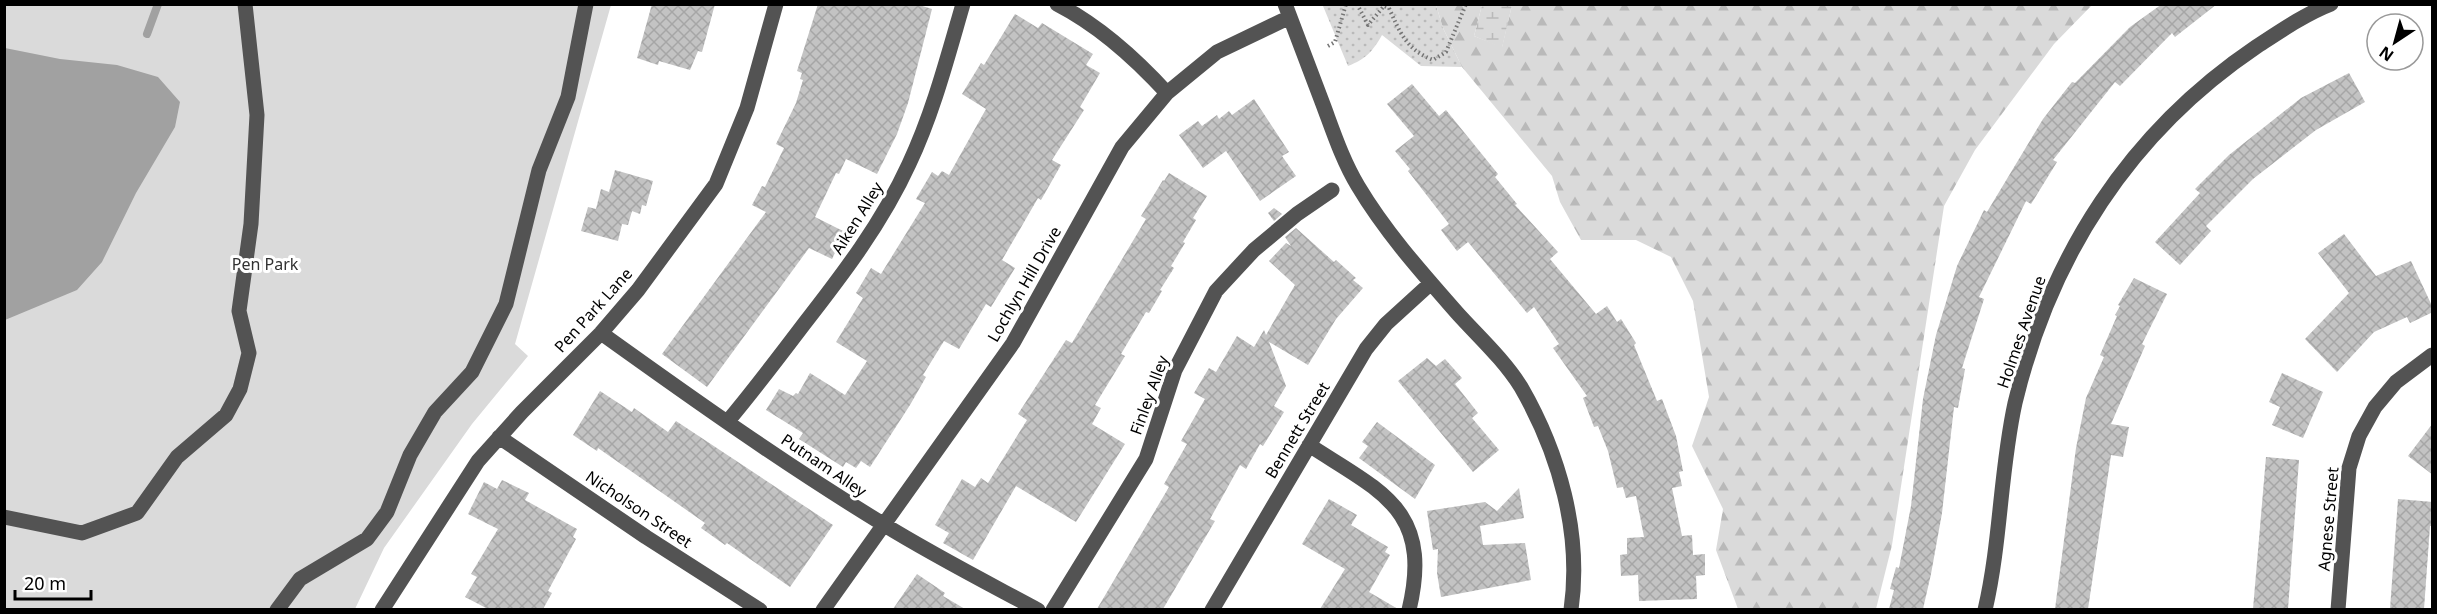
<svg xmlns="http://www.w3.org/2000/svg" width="2437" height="614" font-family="'Noto Sans',sans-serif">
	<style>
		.grass { fill: url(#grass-dots) }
		.forest { fill: url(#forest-firs) }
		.wetland { fill: url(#wetland-marsh) }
		.park { fill: #dadada }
		.water { fill: #a1a1a1 }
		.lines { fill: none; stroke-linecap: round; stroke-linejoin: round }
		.stream { stroke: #a1a1a1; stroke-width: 8 }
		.building { fill: url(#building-cross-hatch) }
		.path { stroke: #757575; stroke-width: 4; stroke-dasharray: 1.5 3; stroke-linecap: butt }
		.minor { stroke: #535353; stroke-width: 15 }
		.labels { text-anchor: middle; stroke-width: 6; stroke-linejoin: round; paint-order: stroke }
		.street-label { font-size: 16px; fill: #000; stroke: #fff }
		.park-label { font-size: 16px; fill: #313131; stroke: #fff }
	</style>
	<defs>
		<pattern id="grass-dots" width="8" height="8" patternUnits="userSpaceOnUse" patternTransform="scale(1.5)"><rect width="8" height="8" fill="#dadada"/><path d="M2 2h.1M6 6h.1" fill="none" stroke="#b9b9b9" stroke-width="1.8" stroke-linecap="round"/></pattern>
		<pattern id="forest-firs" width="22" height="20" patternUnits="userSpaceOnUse" patternTransform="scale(1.5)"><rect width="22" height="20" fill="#dadada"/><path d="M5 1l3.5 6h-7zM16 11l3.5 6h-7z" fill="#b9b9b9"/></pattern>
		<pattern id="wetland-marsh" width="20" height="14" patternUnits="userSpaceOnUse" patternTransform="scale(1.5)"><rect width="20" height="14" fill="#dadada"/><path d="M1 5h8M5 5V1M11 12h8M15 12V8" fill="none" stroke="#b9b9b9"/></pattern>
		<pattern id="building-cross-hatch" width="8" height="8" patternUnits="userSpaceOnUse" patternTransform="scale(1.5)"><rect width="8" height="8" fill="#c3c3c3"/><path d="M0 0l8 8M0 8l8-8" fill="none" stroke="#a6a6a6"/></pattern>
	</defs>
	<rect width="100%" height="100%" fill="#fff"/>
	<path class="grass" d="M1325 4 1436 5 1443 28 1462 67 1421 66 1382 35C1373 51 1366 59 1348 66L1323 6Z"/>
	<path class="forest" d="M1436 5H1482L1474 36 1502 47 1512 5H2092L2054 44 1975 150 1944 206 1892 545 1876 609H1738L1716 550 1723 509 1692 446 1709 397 1693 301 1671 257 1636 240H1581L1560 202 1552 176 1462 67 1443 28Z"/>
	<path class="wetland" d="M1482 5H1512L1502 48 1474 36Z"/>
	<path class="park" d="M4 5H611L515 344 528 356 472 424 384 548 355 609H5Z"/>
	<path class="water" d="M5 48 60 59 117 65 158 77 180 102 175 127 136 193 102 262 77 290 5 320Z"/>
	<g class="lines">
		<path class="stream" d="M147 34 158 4"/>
	</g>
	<path class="building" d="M652 4H715L702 52 698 51 690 70 659 61 658 65 637 58Z
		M818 4H916L932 9 908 103 897 134 877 174 846 159 839 174 836 173 815 217 845 232 832 259 809 248 707 387 662 354 766 212 752 205 762 186 765 187 784 148 776 144 796 103 803 80 800 79 802 73 797 71Z
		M2162 4H2217L2175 37 2172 33 2120 86 2115 82 2053 160 2057 162 2031 204 2026 201 1979 297 1984 299 1962 368 1965 369 1958 408 1954 407 1942 513 1931 574 1923 609H1889L1894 590 1890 589 1896 567 1899 568 1911 506 1923 399 1936 335 1957 266 1984 210 1987 212 2043 119 2072 82 2075 83 2130 27Z
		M1015 14 1038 28 1042 23 1093 54 1086 65 1100 73 1080 107 1084 110 1052 160 1061 165 1041 200 1038 198 1002 260 1015 268 991 307 986 304 959 349 944 341 923 375 926 377 910 405 870 467 861 461 856 468 846 462 843 467 799 439 803 433 766 410 779 389 793 396 796 393 798 394 810 373 845 395 867 361 836 342 863 298 856 293 871 268 881 274 925 203 916 199 932 172 938 176 942 171 949 175 986 109 962 94 981 63 984 65Z
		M2349 73 2365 102 2316 130 2253 179 2206 226 2211 231 2180 265 2155 242 2200 193 2195 189 2229 155 2301 98Z
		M1412 84 1439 116 1446 110 1498 174 1495 177 1517 204 1515 205 1558 252 1550 259 1596 314 1607 306 1617 322 1621 319 1636 343 1634 345 1657 401 1662 399 1676 436 1683 471 1679 472 1682 486 1672 488 1682 536 1692 535 1693 555 1705 554V575L1696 576 1697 599 1639 601 1638 575 1621 576 1620 555 1627 554V538L1644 537 1636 496 1626 498 1623 487 1617 488 1608 451 1598 426 1594 427 1583 398 1587 396 1553 348 1559 344 1534 307 1527 313 1468 242 1457 251 1441 230 1449 224 1408 171 1410 169 1395 151 1414 136 1387 104Z
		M1254 99 1289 152 1282 156 1296 176 1260 201 1226 151 1203 168 1179 135 1198 121 1202 126 1217 115 1219 119 1229 111 1232 115Z
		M615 170 653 181 646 206 642 205 640 214 632 211 628 225 622 224 618 241 581 231 588 207 596 209 601 189 609 192Z
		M1169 173 1207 196 1193 218 1196 220 1183 242 1185 243 1171 266 1174 268 1160 290 1162 291 1149 313 1146 312 1121 354 1125 356 1095 405 1101 408 1092 424 1125 444 1076 522 1016 486 973 560 943 543 949 533 935 525 962 479 975 487 981 478 988 483 1027 420 1018 414 1066 340 1072 343 1146 219 1141 216 1163 180 1164 181Z
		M1274 208 1282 214 1274 221 1268 213Z
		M1296 228 1334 262 1336 260 1356 278 1353 280 1363 288 1336 319 1308 365 1269 342 1286 386 1274 406 1284 412 1263 446 1260 444 1246 469 1240 465 1210 519 1215 521 1163 609H1097L1169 487 1164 484 1187 444 1181 441 1205 399 1194 393 1209 368 1216 372 1237 336 1254 347 1264 330 1266 335 1295 285 1269 261 1286 243 1291 246 1285 237Z
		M2344 234 2376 276 2411 261 2433 308V312L2410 323 2407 317 2374 332 2337 372 2305 339 2349 293 2318 253Z
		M2134 278 2167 294 2142 344 2145 346 2111 424 2129 427 2123 457 2111 455 2088 609H2055L2076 448 2086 398 2104 357 2100 355 2117 316 2115 315 2120 306 2118 305Z
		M1427 358 1436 366 1445 359 1462 378 1455 384 1478 413 1472 418 1499 450 1473 472 1398 381Z
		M2282 373 2323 392 2303 438 2272 425 2280 407 2269 402Z
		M600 391 632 412 634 408 668 432 676 421 833 525 790 587 727 543 725 545 701 528 705 523 658 490 598 448 597 451 573 435Z
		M1377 422 1435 465 1415 499 1359 458 1368 446 1362 442Z
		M2433 423V475L2408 456Z
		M2266 457 2299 460 2288 609H2253Z
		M502 480 529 493 525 500 577 529 573 537 576 539 548 591 552 593 543 609H488L465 597 477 577 471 574 498 529 468 514 484 482 497 489Z
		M1519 488 1524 518 1480 526 1483 545 1525 543 1531 580 1441 597 1437 573 1438 549 1433 550 1427 511 1485 502 1497 511Z
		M1329 499 1357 515 1351 525 1388 547 1385 552 1390 555 1369 592 1398 609H1320L1345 569 1302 544Z
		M2398 499 2433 502V526H2430L2424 609H2390Z
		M917 574 945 593 943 596 965 609H893Z"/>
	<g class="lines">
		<path class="path" d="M1357 4 1368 25 1384 6 1389 8C1400 33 1407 50 1433 60L1446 52 1466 4
			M1328 46 1335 42 1346 4"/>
		<path class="minor" d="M1057 4C1100 26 1135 58 1167 93
			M1285 4C1298 38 1311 73 1324 107 1334 134 1343 161 1358 186 1386 233 1423 274 1459 315 1480 338 1504 360 1521 387 1559 453 1582 533 1571 610
			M601 333C693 399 786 465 883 524 933 555 986 582 1038 610
			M728 421C754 390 779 357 804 324 843 274 882 223 909 164 933 113 947 59 963 4
			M499 437 646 537 760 610
			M1309 445C1381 492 1433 509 1409 610
			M4 517 82 533 137 513 177 457 226 415 240 389 249 353 239 311 251 224 257 115 245 4
			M277 610 300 579 367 539 387 512 410 455 435 412 472 372 506 304 539 170 568 97 586 4
			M382 610 478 461 522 412 601 333 638 290 716 184 747 108 776 4
			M823 610 1013 343 1122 147 1167 93 1217 52 1290 17
			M1053 610 1146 459 1175 370 1216 291 1254 250 1297 214 1332 190
			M1212 610 1366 349 1386 324 1431 283
			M1985 610C2001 541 2000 471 2015 403 2050 256 2130 132 2256 47 2279 32 2305 14 2331 4
			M2338 610 2349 468 2359 436 2375 407 2396 382 2432 355"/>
	</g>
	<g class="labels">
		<g class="street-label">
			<text transform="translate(857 218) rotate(-58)" y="6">Aiken Alley</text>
			<text transform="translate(1024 284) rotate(-60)" y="6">Lochlyn Hill Drive</text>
			<text transform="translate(593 310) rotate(-48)" y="6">Pen Park Lane</text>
			<text transform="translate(2021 332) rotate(-71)" y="6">Holmes Avenue</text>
			<text transform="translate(1149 395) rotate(-70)" y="6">Finley Alley</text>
			<text transform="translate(1297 430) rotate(-59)" y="6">Bennett Street</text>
			<text transform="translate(824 465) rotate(34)" y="6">Putnam Alley</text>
			<text transform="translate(639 509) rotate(34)" y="6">Nicholson Street</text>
			<text transform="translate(2328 519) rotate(-85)" y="6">Agnese Street</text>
		</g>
		<g class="park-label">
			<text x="265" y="270">Pen Park</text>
		</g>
	</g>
	<rect width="2437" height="614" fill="none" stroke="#000000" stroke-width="12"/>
	<g transform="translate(2395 42) rotate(216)"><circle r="28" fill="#ffffff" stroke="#999999" stroke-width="1.5"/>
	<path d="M0-4.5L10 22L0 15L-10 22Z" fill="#000000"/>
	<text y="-9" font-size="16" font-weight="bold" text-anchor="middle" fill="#000000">N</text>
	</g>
	<path d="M15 590v9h76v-9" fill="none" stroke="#000000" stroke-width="3"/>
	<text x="24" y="590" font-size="18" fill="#000000" stroke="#ffffff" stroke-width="4.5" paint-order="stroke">20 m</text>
</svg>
